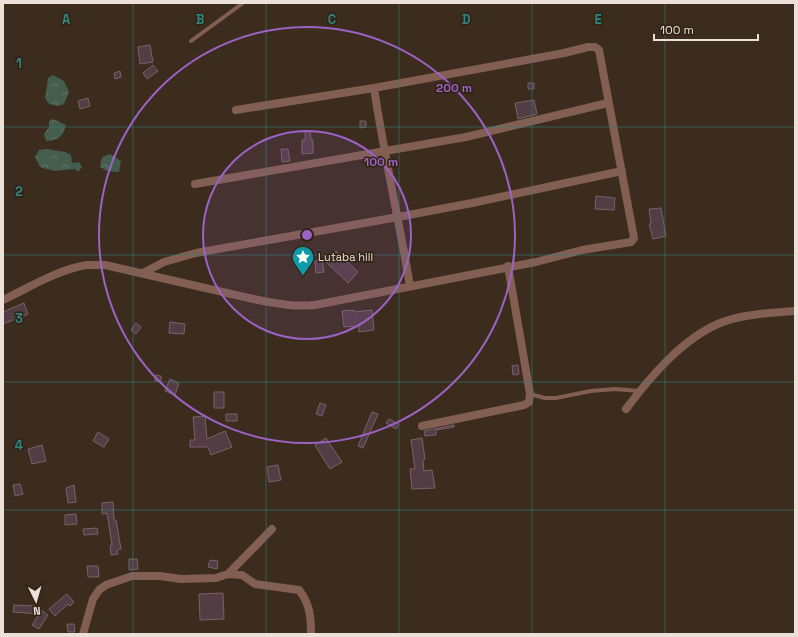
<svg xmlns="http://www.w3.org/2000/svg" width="798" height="637" font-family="'Space Grotesk',sans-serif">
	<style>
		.forest { fill: url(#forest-crowns) }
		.building { fill: #533d45; stroke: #796169 }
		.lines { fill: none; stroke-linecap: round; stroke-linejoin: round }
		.lane { stroke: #825e53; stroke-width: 4 }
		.street { stroke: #825e53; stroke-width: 8 }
		.grid { fill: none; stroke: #30867e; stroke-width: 1; stroke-opacity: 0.55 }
		.ring { fill: none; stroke: #9d62c6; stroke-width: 2 }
		.labels { text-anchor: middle; stroke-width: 3; stroke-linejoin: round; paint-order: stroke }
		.poi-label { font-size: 11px; fill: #ebe1d8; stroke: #302214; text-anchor: start }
		.grid-label { font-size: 13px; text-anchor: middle; font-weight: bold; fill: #30867e; stroke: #302214; stroke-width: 3; stroke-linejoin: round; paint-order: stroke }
		.centre { fill: #9d62c6; stroke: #302214; stroke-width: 2 }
		.ring-label { font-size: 12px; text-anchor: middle; font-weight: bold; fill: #9d62c6; stroke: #302214; stroke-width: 3; stroke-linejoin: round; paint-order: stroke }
	</style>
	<defs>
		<pattern id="forest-crowns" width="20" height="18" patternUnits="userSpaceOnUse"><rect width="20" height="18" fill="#445d4f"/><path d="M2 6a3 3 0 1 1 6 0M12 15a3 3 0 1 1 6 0" fill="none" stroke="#5f7468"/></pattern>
	</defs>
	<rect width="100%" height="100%" fill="#3b2c1d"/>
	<path class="forest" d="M53 75 64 81 69 92 64 104 58 106 49 104 45 98 48 78Z
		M53 119 66 125C63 136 58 141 46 141L44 134 49 127V121Z
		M47 149 65 152 71 155 72 163 79 162 82 167 78 172 75 169 54 171 40 167 35 157 39 150Z
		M110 154 121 161 119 172 107 171 100 167 102 157Z"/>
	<path class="building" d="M150 45 153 62 140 64 138 47Z
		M153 65 158 71 147 79 143 73Z
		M120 71 121 77 115 79 114 73Z
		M528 83H534V89H528Z
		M88 98 90 106 80 109 78 101Z
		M534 100 537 114 518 119 515 103Z
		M360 121H366V127L360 128Z
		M310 131 311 140H313V153L302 154V140H305V132Z
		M281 149H288L290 161 282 162Z
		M596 196 615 198 614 210 595 209Z
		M661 208 666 236 653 239 649 224H651L649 209Z
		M336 251 358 272 348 283 323 259H329Z
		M322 260 324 272 316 273 315 261Z
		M24 303 28 314 3 324V312Z
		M354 310V312L372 310 374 330 359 332V326L344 327 342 311Z
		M170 322 185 324 184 334 169 333Z
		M136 323 141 327 136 334 131 330Z
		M518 365 519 374 513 375 512 366Z
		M155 375 161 376V382L155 381Z
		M170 379 179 383 175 395 165 391Z
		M214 392H224V408H214Z
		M320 403 326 405 322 416 316 414Z
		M372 412 378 414 363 448 358 446Z
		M226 414H237V421H226Z
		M205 416 207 439 225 431 232 447 211 455 208 447H190V440H195L193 417Z
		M389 419 399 424 396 429 386 423Z
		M454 425V427L436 430V435L425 436 424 431Z
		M98 432 109 439 104 447 93 441Z
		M326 438 342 462 330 469 315 445Z
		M422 438 425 459 423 460 424 471 432 470 435 488 412 489 410 469H415L411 440Z
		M42 445 46 461 32 464 28 449Z
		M278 465 281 480 269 482 267 467Z
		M20 484 23 494 15 496 13 485Z
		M74 485 76 502 68 503 66 488Z
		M113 502 114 520H116L121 549 117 550 118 554 111 555 110 546 112 545 107 513 102 514V503Z
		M76 514 77 524 65 525V515Z
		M97 528 98 534 84 535 83 529Z
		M129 559H137L138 569 129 570Z
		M210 560 218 561 217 569 208 567Z
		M87 566H98L99 577H88Z
		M223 593 224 619 200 620 199 594Z
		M67 594 74 602 70 606 68 604 55 616 49 609Z
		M14 605 35 606 48 615 39 629 32 625 39 614 13 612Z
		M67 624H74L75 632H68Z"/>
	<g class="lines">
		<path class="lane" d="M191 41 243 3
			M530 394 545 398H556L591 391 615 389 639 391"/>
		<path class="street" d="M374 88C384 155 399 220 410 286
			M195 184 466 137 608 103
			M143 273 164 262 196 253 398 217 472 203 622 171
			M3 300C28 288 59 269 87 265 93 265 99 265 105 265L258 300C279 304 295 307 315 305L536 262 582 250 631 242 634 238 599 50 595 47H588L564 53 374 88 236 110
			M626 409C650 377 682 339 720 323 743 314 770 313 795 311
			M422 426 524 405 529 402 530 394 508 266
			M228 574 242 575 255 584 299 590C310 604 311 617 311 634
			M83 634 93 599 99 590 106 585 132 576H160L181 579 216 578 228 574 272 529"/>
	</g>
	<path class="grid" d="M133 3V634M266 3V634M399 3V634M532 3V634M665 3V634M3 127H795M3 255H795M3 382H795M3 510H795"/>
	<circle cx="307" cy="235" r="104" fill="#9d62c6" fill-opacity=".12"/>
	<g class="ring">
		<circle cx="307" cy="235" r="104"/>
		<circle cx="307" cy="235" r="208"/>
	</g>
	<defs>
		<g id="sight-pin" transform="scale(1.15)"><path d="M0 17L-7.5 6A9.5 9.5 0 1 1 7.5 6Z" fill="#0f9aa8" stroke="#302214"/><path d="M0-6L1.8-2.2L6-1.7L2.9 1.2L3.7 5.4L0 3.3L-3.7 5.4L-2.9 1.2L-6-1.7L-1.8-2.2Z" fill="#fff"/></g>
	</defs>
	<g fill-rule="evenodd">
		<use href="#sight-pin" x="303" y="257"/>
	</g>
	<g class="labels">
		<g class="poi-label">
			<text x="318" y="261">Lutaba hill</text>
		</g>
	</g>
	<g class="grid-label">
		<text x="66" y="24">A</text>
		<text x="200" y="24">B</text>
		<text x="332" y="24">C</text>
		<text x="466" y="24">D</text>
		<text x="598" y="24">E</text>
		<text x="19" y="68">1</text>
		<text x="19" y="196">2</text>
		<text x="19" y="323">3</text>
		<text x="19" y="450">4</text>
	</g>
	<circle cx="307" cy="235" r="6" class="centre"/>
	<g class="ring-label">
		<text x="454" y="92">200 m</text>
		<text x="381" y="166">100 m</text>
	</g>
	<rect width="798" height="637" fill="none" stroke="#ebe1d8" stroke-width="8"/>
	<g transform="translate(36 601) rotate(175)" stroke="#302214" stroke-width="3" paint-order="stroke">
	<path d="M0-3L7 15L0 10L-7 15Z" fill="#ebe1d8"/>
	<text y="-6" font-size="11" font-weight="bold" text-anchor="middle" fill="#ebe1d8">N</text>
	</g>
	<path d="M654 34v6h104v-6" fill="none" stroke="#ebe1d8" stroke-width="2"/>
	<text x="660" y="34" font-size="12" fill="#ebe1d8" stroke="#302214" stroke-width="3" paint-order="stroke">100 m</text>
</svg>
